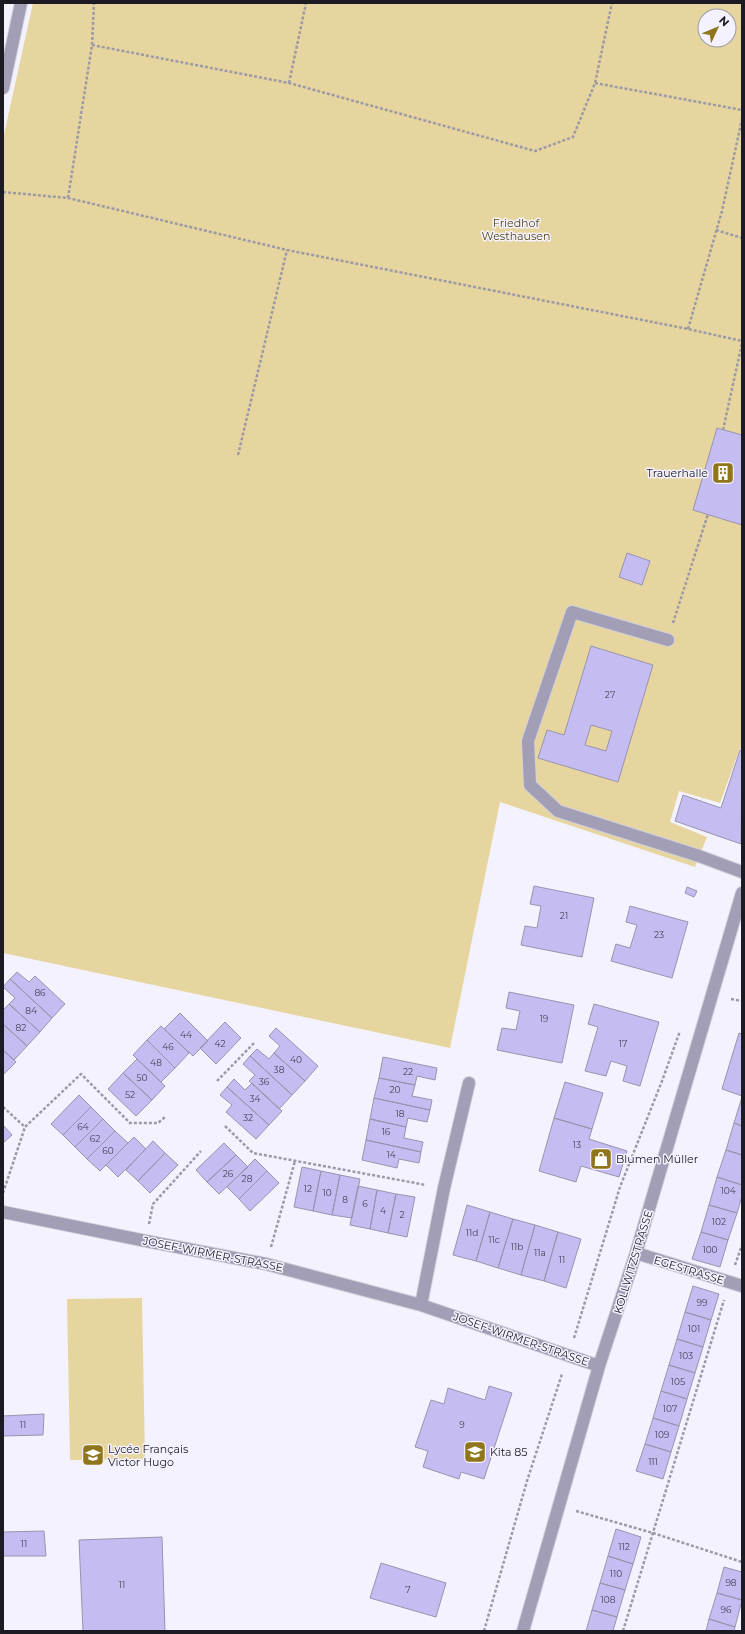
<svg xmlns="http://www.w3.org/2000/svg" width="745" height="1634" font-family="Montserrat,sans-serif">
	<style>
		.green { fill: #e7d59f; fill-rule: evenodd }
		.building { fill: #c5bcf2; stroke: #9894ae; fill-rule: evenodd }
		.lines { fill: none; stroke-linecap: round; stroke-linejoin: round }
		.minor-casing { stroke: #d1d0db; stroke-width: 14 }
		.path { stroke: #9c9aa5; stroke-width: 2.5; stroke-dasharray: 3 2; stroke-linecap: butt }
		.minor { stroke: #a19eb5; stroke-width: 12 }
		.labels { text-anchor: middle; stroke-width: 3; stroke-linejoin: round; paint-order: stroke }
		.number-label { font-size: 9px; fill: #464358 }
		.park-label { font-size: 11px; fill: #54461b; stroke: #f4f2fe }
		.poi-label { font-size: 11px; fill: #1c1b24; stroke: #f4f2fe; text-anchor: start }
		.street-label { font-size: 11px; fill: #1c1b24; stroke: #f4f2fe }
	</style>
	<rect width="100%" height="100%" fill="#f4f2fe"/>
	<path class="green" d="M33 3H742V749L740 748 720 803 679 791 670 822 707 837 695 867 500 802 450 1048 3 953V139ZM705 16H729V40H705Z
		M142 1298 145 1459 70 1460 67 1299Z"/>
	<path class="building" d="M717 428 742 435V525L693 510Z
		M627 553 650 561 642 585 619 577Z
		M591 646 653 665 618 782 538 758 547 730 564 735ZM591 725 612 731 606 751 585 745Z
		M740 750H742L741 844 675 821 683 795 721 808Z
		M534 886 594 898 582 957 521 945 525 926 537 928 541 906 530 904Z
		M687 887 697 891 694 897 685 893Z
		M630 906 688 922 672 978 611 961 616 944 630 948 637 925 626 922Z
		M17 972 29 982 35 976 65 1004 52 1018 10 979Z
		M10 979 52 1018 40 1032 9 1004 15 998 3 987Z
		M509 992 574 1005 562 1063 497 1050 502 1028 516 1030 520 1011 506 1008Z
		M9 1004 40 1032 27 1046 3 1024V1010Z
		M594 1004 659 1022 640 1086 623 1081 627 1066 611 1061 606 1076 585 1071 598 1027 588 1024Z
		M180 1013 208 1041 193 1056 164 1029Z
		M225 1022 241 1038 216 1064 200 1048Z
		M3 1024 27 1046 14 1060 3 1050Z
		M161 1026 189 1053 175 1068 147 1040Z
		M276 1028 318 1066 305 1081 274 1053 280 1046 269 1036Z
		M739 1033 742 1034V1096L722 1089Z
		M147 1040 175 1068 161 1082 133 1055Z
		M257 1049 269 1059 274 1053 305 1081 292 1095 250 1056Z
		M3 1050 16 1062 3 1075Z
		M250 1056 292 1095 279 1109 249 1081 255 1075 243 1064Z
		M383 1057 437 1068 435 1080 417 1076 415 1085 379 1078Z
		M137 1059 165 1086 152 1100 123 1073Z
		M123 1073 152 1100 136 1116 108 1089Z
		M379 1078 415 1085 412 1096 432 1100 430 1110 374 1098Z
		M234 1079 245 1090 252 1083 282 1111 269 1125 227 1087Z
		M565 1082 603 1093 592 1129 554 1118Z
		M227 1087 269 1125 256 1139 226 1112 232 1105 220 1095Z
		M79 1095 91 1107 63 1135 51 1124Z
		M742 1097V1126L734 1123Z
		M374 1098 430 1110 427 1122 408 1118 406 1127 370 1119Z
		M91 1107 103 1119 75 1147 63 1135Z
		M554 1118 592 1129 589 1139 627 1151 619 1177 581 1166 576 1182 539 1171Z
		M103 1119 115 1131 87 1159 75 1147Z
		M370 1119 406 1127 404 1138 423 1142 421 1152 366 1140Z
		M734 1123 742 1126V1155L726 1150Z
		M3 1125 12 1135 3 1143Z
		M115 1131 128 1143 100 1171 87 1159Z
		M134 1137 146 1149 118 1177 106 1165Z
		M366 1140 421 1152 419 1163 399 1159 397 1168 362 1160Z
		M153 1141 165 1153 138 1181 126 1170Z
		M224 1143 236 1155 207 1182 196 1170Z
		M726 1150 742 1155V1185L717 1177Z
		M165 1153 178 1165 150 1193 138 1181Z
		M236 1155 248 1167 219 1194 207 1182Z
		M255 1159 267 1171 239 1199 227 1187Z
		M302 1167 321 1171 313 1211 294 1207Z
		M267 1171 279 1183 250 1211 239 1199Z
		M321 1171 340 1175 332 1215 313 1211Z
		M340 1175 360 1179 352 1218 332 1215Z
		M717 1177 742 1185V1196L737 1213 709 1205Z
		M358 1186 377 1190 370 1229 350 1225Z
		M377 1190 396 1194 388 1233 370 1229Z
		M396 1194 415 1197 407 1237 388 1233Z
		M467 1205 490 1212 476 1261 453 1255Z
		M709 1205 737 1213 728 1240 701 1232Z
		M490 1212 513 1219 498 1268 476 1261Z
		M513 1219 535 1225 521 1275 498 1268Z
		M535 1225 558 1232 544 1281 521 1275Z
		M558 1232 581 1239 566 1288 544 1281Z
		M701 1232 728 1240 720 1267 692 1259Z
		M693 1286 719 1294 711 1320 685 1312Z
		M685 1312 711 1320 703 1347 677 1339Z
		M677 1339 703 1347 695 1373 669 1365Z
		M669 1365 695 1373 687 1399 661 1391Z
		M489 1386 512 1393 484 1479 461 1472 459 1479 423 1467 428 1451 415 1447 431 1400 444 1404 448 1388 485 1400Z
		M661 1391 687 1399 679 1426 653 1418Z
		M44 1414 43 1435 3 1436V1416Z
		M653 1418 679 1426 671 1452 645 1444Z
		M645 1444 671 1452 663 1479 636 1471Z
		M616 1529 641 1537 633 1564 608 1556Z
		M44 1531 46 1556H3V1532Z
		M162 1537 165 1631H83L79 1540Z
		M608 1556 633 1564 625 1590 600 1583Z
		M381 1563 446 1583 436 1617 370 1598Z
		M724 1567 742 1572V1600L717 1593Z
		M600 1583 625 1590 617 1617 592 1610Z
		M717 1593 742 1600 735 1627 709 1619Z
		M592 1610 617 1617 613 1631H586Z
		M709 1619 735 1627 734 1631H706Z"/>
	<g class="lines">
		<g class="minor-casing">
			<path id="minor" d="M3 88 21 3
				M668 640 572 612 528 741 530 785 558 811 699 856 742 872
				M3 1212 146 1241 266 1264 421 1305 599 1366
				M636 1253 742 1286
				M421 1305 444 1188 469 1083
				M523 1631 599 1366 636 1253 742 893"/>
		</g>
		<path class="path" d="M92 45 289 83 535 151 573 137 595 83 612 3
			M289 83 306 3
			M595 83 742 110
			M3 192 68 198 287 250 688 329 742 341
			M68 198 92 45 94 3
			M716 230 742 238
			M688 329 722 211 742 119
			M723 430 742 343
			M238 455 287 250
			M673 623 708 514
			M731 999 742 1001
			M217 1081 254 1043
			M3 1107 25 1127 81 1074 130 1123H158L165 1117
			M225 1126 253 1153 426 1185
			M3 1193 25 1127
			M149 1224 153 1204 201 1151
			M271 1247 295 1161
			M735 1265 742 1245
			M574 1338 620 1187 662 1081 680 1031
			M576 1511 653 1533 742 1562
			M484 1631 527 1481 562 1374
			M623 1631 724 1300"/>
		<use href="#minor" class="minor"/>
	</g>
	<defs>
		<g id="building-square" transform="scale(1.15)"><rect x="-9" y="-9" width="18" height="18" rx="4" fill="#90761b" stroke="#f4f2fe"/><path d="M-4-6H4V6H1V3H-1V6H-4ZM-2.5-4.3h1.7v1.8h-1.7ZM.8-4.3h1.7v1.8H.8ZM-2.5-1h1.7V.8h-1.7ZM.8-1h1.7V.8H.8Z" fill="#fff"/></g>
		<g id="shop-square" transform="scale(1.15)"><rect x="-9" y="-9" width="18" height="18" rx="4" fill="#90761b" stroke="#f4f2fe"/><path d="M-5-2.5h2.3a2.7 3.5 0 0 1 5.4 0H5L5.5 6h-11ZM-1.5-2.5h3a1.5 2.3 0 0 0-3 0Z" fill="#fff"/></g>
		<g id="school-square" transform="scale(1.15)"><rect x="-9" y="-9" width="18" height="18" rx="4" fill="#90761b" stroke="#f4f2fe"/><path d="M0-5L7-2L0 1L-7-2ZM-4 1L0 2.5L4 1V4Q0 6-4 4Z" fill="#fff"/></g>
	</defs>
	<g fill-rule="evenodd">
		<use href="#building-square" x="723" y="473"/>
		<use href="#shop-square" x="601" y="1159"/>
		<use href="#school-square" x="475" y="1452"/>
		<use href="#school-square" x="93" y="1455"/>
	</g>
	<g class="labels">
		<g class="number-label">
			<text x="610" y="698">27</text>
			<text x="564" y="919">21</text>
			<text x="659" y="938">23</text>
			<text x="40" y="996">86</text>
			<text x="31" y="1014">84</text>
			<text x="544" y="1022">19</text>
			<text x="21" y="1031">82</text>
			<text x="186" y="1038">44</text>
			<text x="220" y="1047">42</text>
			<text x="623" y="1047">17</text>
			<text x="168" y="1050">46</text>
			<text x="296" y="1063">40</text>
			<text x="156" y="1066">48</text>
			<text x="279" y="1073">38</text>
			<text x="408" y="1075">22</text>
			<text x="142" y="1081">50</text>
			<text x="264" y="1085">36</text>
			<text x="395" y="1093">20</text>
			<text x="130" y="1098">52</text>
			<text x="255" y="1102">34</text>
			<text x="400" y="1117">18</text>
			<text x="248" y="1121">32</text>
			<text x="83" y="1130">64</text>
			<text x="386" y="1135">16</text>
			<text x="95" y="1142">62</text>
			<text x="577" y="1148">13</text>
			<text x="108" y="1154">60</text>
			<text x="391" y="1158">14</text>
			<text x="228" y="1177">26</text>
			<text x="247" y="1182">28</text>
			<text x="308" y="1192">12</text>
			<text x="728" y="1194">104</text>
			<text x="327" y="1196">10</text>
			<text x="345" y="1203">8</text>
			<text x="365" y="1207">6</text>
			<text x="383" y="1214">4</text>
			<text x="402" y="1218">2</text>
			<text x="719" y="1225">102</text>
			<text x="472" y="1236">11d</text>
			<text x="494" y="1243">11c</text>
			<text x="517" y="1250">11b</text>
			<text x="710" y="1253">100</text>
			<text x="540" y="1256">11a</text>
			<text x="562" y="1263">11</text>
			<text x="702" y="1306">99</text>
			<text x="694" y="1332">101</text>
			<text x="686" y="1359">103</text>
			<text x="678" y="1385">105</text>
			<text x="670" y="1412">107</text>
			<text x="23" y="1428">11</text>
			<text x="462" y="1428">9</text>
			<text x="662" y="1438">109</text>
			<text x="653" y="1465">111</text>
			<text x="24" y="1547">11</text>
			<text x="624" y="1550">112</text>
			<text x="616" y="1577">110</text>
			<text x="731" y="1586">98</text>
			<text x="122" y="1588">11</text>
			<text x="408" y="1593">7</text>
			<text x="608" y="1603">108</text>
			<text x="726" y="1613">96</text>
		</g>
		<g class="park-label">
			<text x="516" y="227">Friedhof<tspan x="516" dy="13">Westhausen</tspan></text>
		</g>
		<g class="poi-label">
			<text x="708" y="477" text-anchor="end">Trauerhalle</text>
			<text x="616" y="1163">Blumen Müller</text>
			<text x="108" y="1453">Lycée Français<tspan x="108" dy="13">Victor Hugo</tspan></text>
			<text x="490" y="1456">Kita 85</text>
		</g>
		<g class="street-label">
			<text transform="translate(213 1254) rotate(11)" y="4">JOSEF-WIRMER-STRASSE</text>
			<text transform="translate(633 1262) rotate(-73)" y="4">KOLLWITZSTRASSE</text>
			<text transform="translate(689 1270) rotate(17)" y="4">EGESTRASSE</text>
			<text transform="translate(521 1339) rotate(19)" y="4">JOSEF-WIRMER-STRASSE</text>
		</g>
	</g>
	<rect width="745" height="1634" fill="none" stroke="#1c1b24" stroke-width="8"/>
	<g transform="translate(717 28) rotate(46)"><circle r="19" fill="#f4f2fe" stroke="#9e9ca7"/>
	<path d="M0-3L7 15L0 10L-7 15Z" fill="#90761b"/>
	<text y="-6" font-size="11" font-weight="bold" text-anchor="middle" fill="#1c1b24">N</text>
	</g>
</svg>
